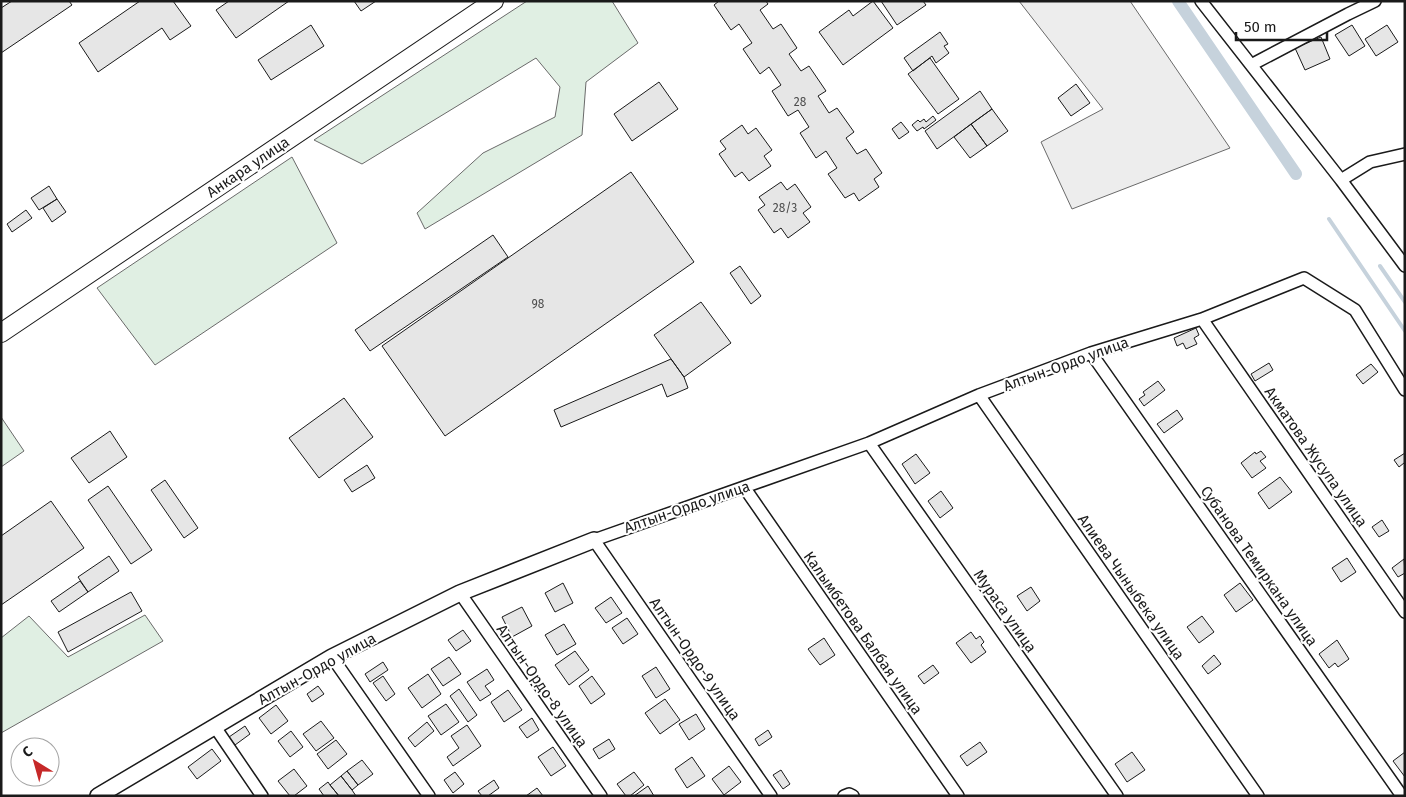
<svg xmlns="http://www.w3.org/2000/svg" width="1406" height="797" font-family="'Fira Sans',sans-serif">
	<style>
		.green { fill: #e0efe3; stroke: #6a6a6a }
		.parking { fill: #ededed; stroke: #6a6a6a }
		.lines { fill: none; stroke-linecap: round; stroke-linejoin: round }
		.stream { stroke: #c6d2dc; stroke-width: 4 }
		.canal { stroke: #c6d2dc; stroke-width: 12 }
		.building { fill: #e6e6e6; stroke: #1a1a1a }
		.street-casing { stroke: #1a1a1a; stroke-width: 14 }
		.secondary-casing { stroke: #1a1a1a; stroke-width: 18 }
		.primary-casing { stroke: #1a1a1a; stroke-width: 20 }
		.street { stroke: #fff; stroke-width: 11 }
		.secondary { stroke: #fff; stroke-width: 15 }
		.primary { stroke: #fff; stroke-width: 18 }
		.labels { text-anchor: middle; stroke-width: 4; stroke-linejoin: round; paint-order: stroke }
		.number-label { font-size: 12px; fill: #4d4d4d }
		.street-label { font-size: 15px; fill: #1a1a1a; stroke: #fff }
	</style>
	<rect width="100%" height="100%" fill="#fff"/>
	<path class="green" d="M527 1H612L638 43 586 82 582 135 425 229 417 213 483 153 555 117 560 87 536 58 362 164 314 140Z
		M292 157 337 243 155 365 97 288Z
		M1 417 24 451 1 467Z
		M145 615 163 641 1 733V638L29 616 68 657Z"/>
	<path class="parking" d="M1019 1H1130L1230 148 1072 209 1041 142 1103 109Z"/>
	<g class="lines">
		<path class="stream" d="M1329 219 1405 331
			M1380 266 1405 302"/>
		<path class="canal" d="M1178 1 1296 174"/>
	</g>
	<path class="building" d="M12 1H69L72 5 1 53V8Z
		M140 1H173L191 26 170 40 162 28 98 72 79 43Z
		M229 1H289L236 38 216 10Z
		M354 1H376L361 11Z
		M719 1H766L768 4 760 10 773 29 781 24 797 48 789 54 801 71 809 66 826 91 818 96 829 113 837 108 854 132 846 138 857 154 866 149 882 173 874 179 879 187 859 201 854 193 845 198 828 174 837 168 826 151 816 158 800 133 809 127 798 110 788 116 772 91 781 85 769 67 760 74 743 49 752 43 739 24 731 30 714 5Z
		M873 1 893 28 843 65 819 32 849 10 853 16Z
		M881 1H923L926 5 897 25Z
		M311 25 324 46 271 80 258 60Z
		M1352 25 1365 46 1349 56 1335 35Z
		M1387 25 1398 42 1376 56 1365 39Z
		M940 32 948 44 944 46 949 53 936 63 932 56 913 71 904 58Z
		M1321 37 1330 59 1305 70 1295 48Z
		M930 58 959 99 938 114 908 74Z
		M659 82 678 109 632 141 614 114Z
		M1076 84 1090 103 1071 116 1058 98Z
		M980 91 992 109 937 149 925 131Z
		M992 109 1008 131 987 146 971 124Z
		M933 116 936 120 924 129 923 127 917 131 912 125 918 120 920 122 924 119 926 122Z
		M901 122 909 132 899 139 892 129Z
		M971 124 987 146 970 158 954 137Z
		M742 125 748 134 756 128 772 150 764 156 771 166 749 181 742 172 735 177 719 154 726 149 720 141Z
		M631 172 694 262 445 436 382 346Z
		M781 182 787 190 795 184 811 207 803 213 810 222 788 238 781 228 774 233 758 210 765 205 759 197Z
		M49 186 57 199 39 210 31 198Z
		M57 199 66 212 52 222 43 208Z
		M26 210 32 218 12 232 7 224Z
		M493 235 508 257 370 351 355 330Z
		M740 266 761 296 751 304 730 273Z
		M701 302 731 343 684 377 654 335Z
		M1196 328 1199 335 1194 338 1197 344 1186 349 1183 343 1177 346 1174 338Z
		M671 359 684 377 688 388 667 397 662 384 561 427 554 410Z
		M1269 363 1273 370 1255 381 1251 374Z
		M1371 364 1378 372 1363 384 1356 375Z
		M1158 381 1165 390 1144 406 1139 399 1145 395 1143 392Z
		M344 398 373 437 319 478 289 438Z
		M1177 410 1183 419 1164 433 1157 424Z
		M110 431 127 457 89 483 71 458Z
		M1261 451 1266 457 1260 461 1266 468 1252 478 1241 463 1255 452 1256 454Z
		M1405 453V465L1404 463 1399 467 1394 460Z
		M916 454 930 473 915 484 902 464Z
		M367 465 375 478 352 492 344 480Z
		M1280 477 1292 492 1269 509 1258 493Z
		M165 480 198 528 184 538 151 490Z
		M108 486 152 550 131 564 88 500Z
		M941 491 953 508 940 518 928 501Z
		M51 501 84 548 1 605V536Z
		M1382 520 1389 531 1379 537 1372 527Z
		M109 556 119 571 88 592 78 577Z
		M1347 558 1356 572 1341 582 1332 568Z
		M1404 559 1405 573 1398 577 1392 568Z
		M80 581 88 592 59 612 51 601Z
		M563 583 573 603 555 612 545 593Z
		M1240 583 1253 600 1236 612 1224 595Z
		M1031 587 1040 601 1027 611 1017 596Z
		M131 592 142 611 68 652 58 632Z
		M611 597 622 613 606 623 595 608Z
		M522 607 532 626 512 637 502 617Z
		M1202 616 1214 632 1199 643 1187 627Z
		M627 618 638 634 623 644 612 628Z
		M564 624 576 644 557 655 545 635Z
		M463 630 471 641 456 651 448 640Z
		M971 632 976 639 980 636 984 642 981 645 986 652 971 663 956 643Z
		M824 638 835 655 820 665 808 649Z
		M1337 640 1349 659 1338 667 1335 663 1329 668 1319 654Z
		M575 651 589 670 569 685 555 665Z
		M1214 655 1221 664 1208 674 1202 666Z
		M449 657 461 674 443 686 431 669Z
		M383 662 388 670 370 682 365 674Z
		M933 665 939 673 924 684 918 676Z
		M656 667 670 689 656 698 642 676Z
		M487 669 494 680 485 686 491 694 480 701 467 682Z
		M428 674 441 694 422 708 408 688Z
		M383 676 395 694 386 701 373 683Z
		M592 676 605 694 591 704 579 686Z
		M318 686 324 694 312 702 307 694Z
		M459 689 477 715 468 722 450 696Z
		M508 690 522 710 504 722 491 702Z
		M665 699 680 720 660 734 645 713Z
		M446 704 459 722 441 735 428 716Z
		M276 705 288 721 271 734 259 718Z
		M696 714 705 729 689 740 679 724Z
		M532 718 539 730 527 738 519 727Z
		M321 721 334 738 316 751 303 734Z
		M427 722 434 731 415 747 408 738Z
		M467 725 481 746 453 766 447 757 459 748 451 736Z
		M245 726 250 734 235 745 229 737Z
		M768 730 772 737 759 746 755 739Z
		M291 731 303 747 290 757 278 741Z
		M609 739 615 749 599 759 593 749Z
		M336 740 347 754 328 769 317 754Z
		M980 742 987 752 967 766 960 756Z
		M553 747 566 766 551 776 538 757Z
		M212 749 221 761 197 779 188 767Z
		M1132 752 1145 770 1127 782 1115 764Z
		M1405 752V777L1393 761Z
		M692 757 705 776 687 788 675 769Z
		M362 760 373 774 358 785 347 771Z
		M729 766 741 782 724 795 712 779Z
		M294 769 307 786 294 796H290L278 781Z
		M781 770 790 784 783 789 773 775Z
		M347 771 358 785 352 790 341 776Z
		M455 772 464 784 453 793 444 780Z
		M634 772 644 785 630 796H626L617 784Z
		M341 776 352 790 356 796H339L330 785Z
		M494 780 499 788 488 796H482L478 791Z
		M328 782 330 785 339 796H324L319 789Z
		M648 786 654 796H634Z
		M537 788 543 796H526Z"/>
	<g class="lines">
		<g class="street-casing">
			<path id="street" d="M1201 1 1341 180 1405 266
				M1251 65 1348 14 1375 1
				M1341 180 1370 162 1405 154
				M1202 319 1405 612
				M1091 353 1402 796
				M979 395 1258 796
				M869 443 1117 796
				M744 487 958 796
				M460 593 601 796
				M332 657 429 796
				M215 727 262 796
				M771 796 594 540 869 443 979 395 1091 353 1202 319 1304 278 1355 310 1405 390
				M844 796 849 794 853 796"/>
		</g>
		<g class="secondary-casing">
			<path id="secondary" d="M98 796 332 657 460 593 594 540"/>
		</g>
		<g class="primary-casing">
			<path id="primary" d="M1 333 494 1"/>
		</g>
		<use href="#street" class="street"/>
		<use href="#secondary" class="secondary"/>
		<use href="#primary" class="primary"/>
	</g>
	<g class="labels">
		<g class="number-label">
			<text x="800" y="106">28</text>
			<text x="785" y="212">28/3</text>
			<text x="538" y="308">98</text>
		</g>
		<g class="street-label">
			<text transform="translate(248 167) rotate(-34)" y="5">Анкара улица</text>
			<text transform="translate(1066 364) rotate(-20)" y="5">Алтын-Ордо улица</text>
			<text transform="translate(1316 457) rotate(55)" y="5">Акматова Жусупа улица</text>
			<text transform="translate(687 507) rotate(-19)" y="5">Алтын-Ордо улица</text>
			<text transform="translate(1259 566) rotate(55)" y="5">Субанова Темиркана улица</text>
			<text transform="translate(1131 587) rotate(55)" y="5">Алиева Чыныбека улица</text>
			<text transform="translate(1005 611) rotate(55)" y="5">Мураса улица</text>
			<text transform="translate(863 633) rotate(55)" y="5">Калымбетова Балбая улица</text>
			<text transform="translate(695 659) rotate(55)" y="5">Алтын-Ордо-9 улица</text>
			<text transform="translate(317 669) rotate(-29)" y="5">Алтын-Ордо улица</text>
			<text transform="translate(542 686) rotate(55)" y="5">Алтын-Ордо-8 улица</text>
		</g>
	</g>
	<rect width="1406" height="797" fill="none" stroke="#1a1a1a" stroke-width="5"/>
	<g transform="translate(35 762) rotate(323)"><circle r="24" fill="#ffffff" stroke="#a3a3a3"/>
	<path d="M0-4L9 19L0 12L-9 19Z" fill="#c62828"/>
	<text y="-8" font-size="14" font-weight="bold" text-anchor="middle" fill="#1a1a1a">С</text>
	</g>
	<path d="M1236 32v8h91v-8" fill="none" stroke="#1a1a1a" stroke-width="2.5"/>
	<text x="1244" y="32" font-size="15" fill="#1a1a1a" stroke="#ffffff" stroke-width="4" paint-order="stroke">50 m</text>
</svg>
